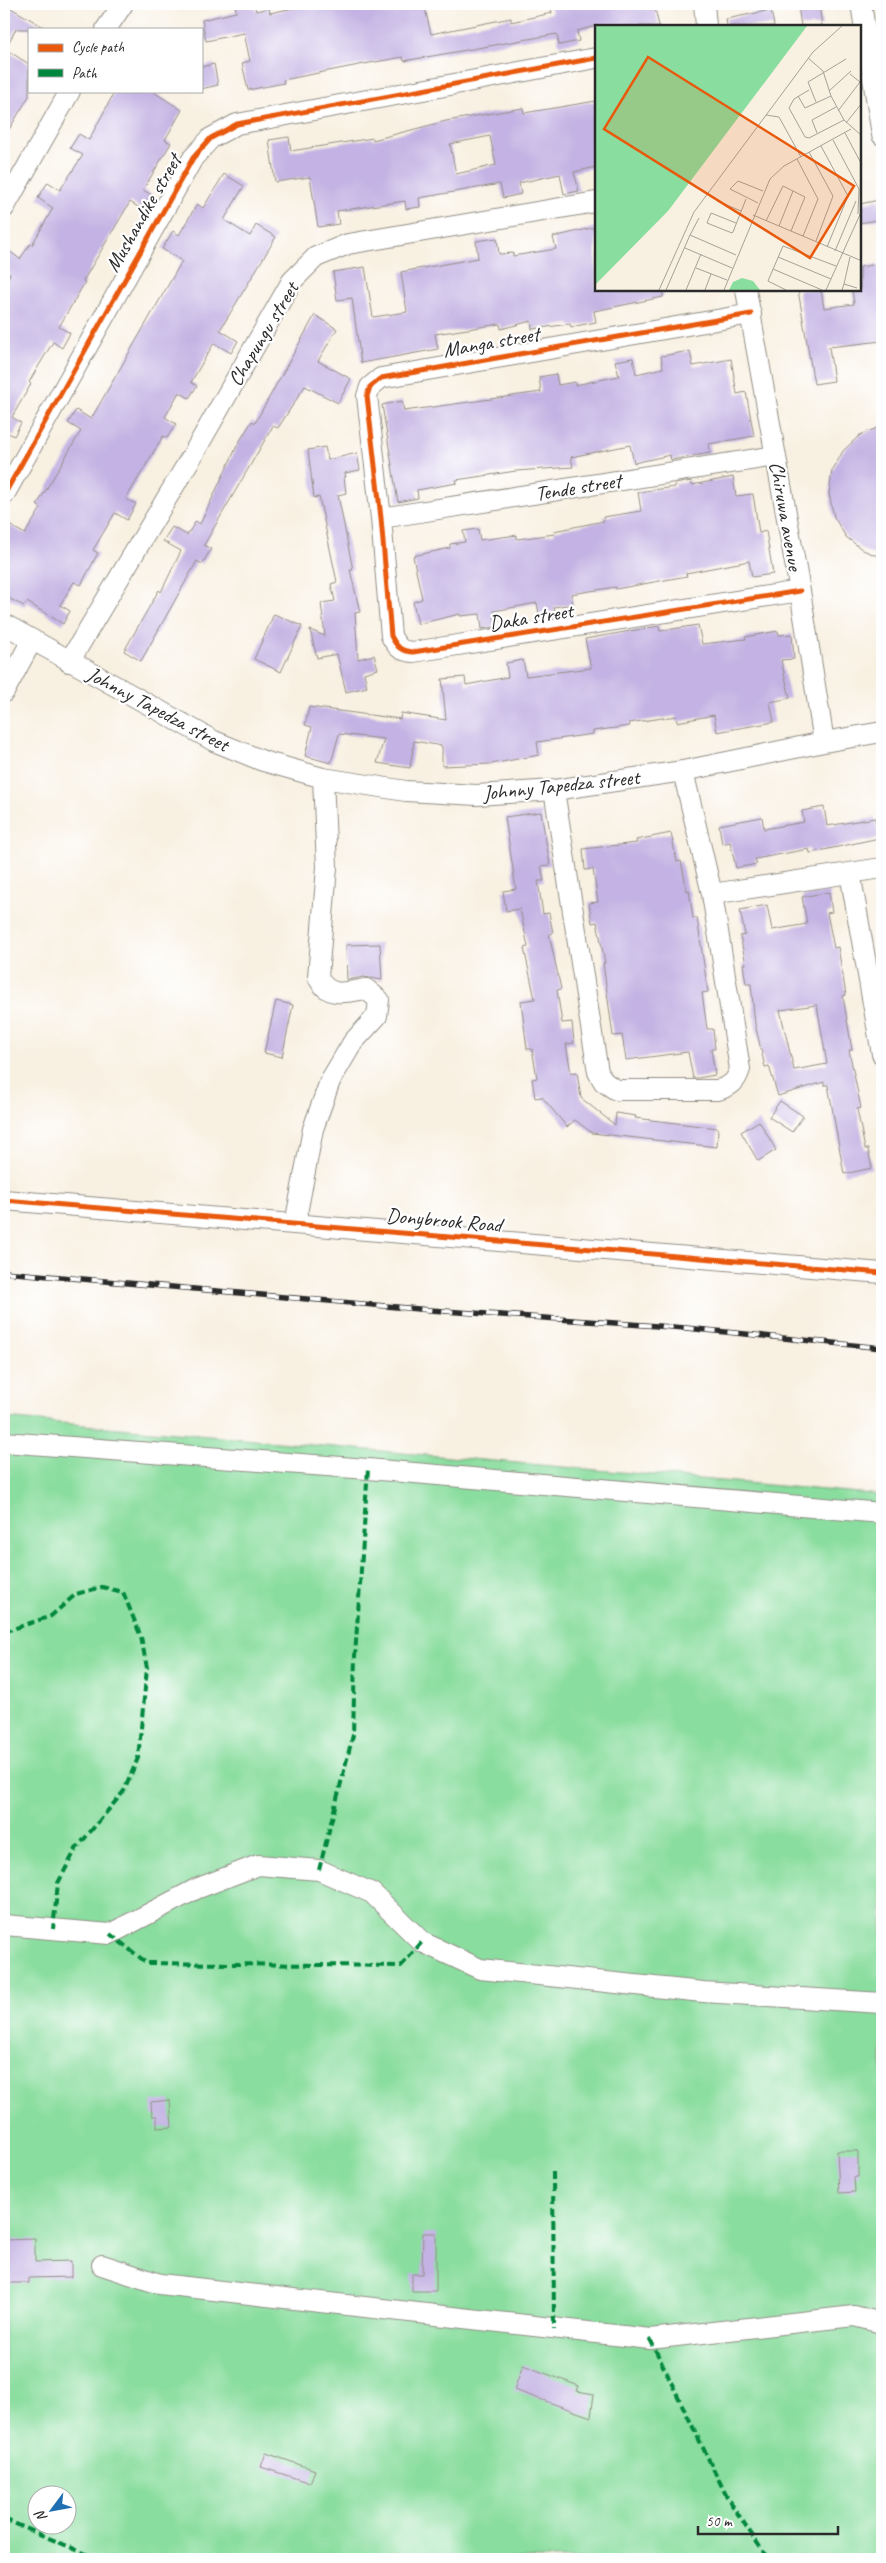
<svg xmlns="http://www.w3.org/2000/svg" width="886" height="2563" font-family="Caveat,sans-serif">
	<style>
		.green { fill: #89dd9e; stroke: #5a8464; fill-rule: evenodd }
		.building { fill: #c3b2e3; fill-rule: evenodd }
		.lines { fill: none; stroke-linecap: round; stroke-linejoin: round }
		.minor-casing { stroke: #928e86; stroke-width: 22 }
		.minor { stroke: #fff; stroke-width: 20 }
		.rail-casing { stroke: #2b2b2b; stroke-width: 5.5 }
		.rail { stroke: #fff; stroke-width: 4; stroke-dasharray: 11; stroke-linecap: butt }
		.quiet { stroke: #00873e; stroke-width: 4; stroke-dasharray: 8 4; stroke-linecap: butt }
		.cycleway-casing { stroke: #fff; stroke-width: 8 }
		.cycleway { stroke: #e8590c; stroke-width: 5 }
		.labels { text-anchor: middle; stroke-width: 4.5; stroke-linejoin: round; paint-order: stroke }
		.street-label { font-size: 21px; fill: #2b2b2b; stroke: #fff }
		.inset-road { fill: none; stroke: #a6a198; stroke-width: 1 }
		.view { fill: #e8590c; fill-opacity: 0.15; stroke: #e8590c; stroke-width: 2.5 }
		.inset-edge { fill: none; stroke: #2b2b2b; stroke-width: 2.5 }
	</style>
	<rect width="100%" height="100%" fill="#fff"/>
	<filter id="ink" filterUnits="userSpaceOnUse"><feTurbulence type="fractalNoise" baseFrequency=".02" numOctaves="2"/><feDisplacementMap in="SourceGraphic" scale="10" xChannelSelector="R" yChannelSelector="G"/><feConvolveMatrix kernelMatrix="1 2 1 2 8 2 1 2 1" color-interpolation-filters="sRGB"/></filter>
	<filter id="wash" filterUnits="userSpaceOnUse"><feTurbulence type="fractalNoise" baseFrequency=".0096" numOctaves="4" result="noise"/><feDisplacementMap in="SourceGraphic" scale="20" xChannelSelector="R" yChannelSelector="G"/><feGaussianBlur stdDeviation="1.12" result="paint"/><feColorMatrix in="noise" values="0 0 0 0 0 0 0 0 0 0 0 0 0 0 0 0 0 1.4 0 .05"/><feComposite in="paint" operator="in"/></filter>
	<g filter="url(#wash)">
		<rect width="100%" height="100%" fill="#f8f0e1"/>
		<path class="green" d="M4 1418 882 1495V2559H4ZM38 2496H68V2526H38Z"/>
		<g id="blocks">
			<path class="building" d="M4 4 47 29H16L5 49 29 64V96L4 138Z
				M235 4H254L256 11 269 8 270 13 312 4H424L431 34 511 18V22L552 13 550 4H654L659 26H596L577 31 579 41 559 45 557 34 404 61 403 57 364 64 283 80 284 83 248 90 242 63 250 61 244 33 206 41 202 20 236 12Z
				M819 4 822 26H801L798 6Z
				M771 10 774 26H727L726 19Z
				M214 64 218 85 201 89V67Z
				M115 91H152L182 110 165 140 171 143 143 190 152 195 143 210 130 202 83 281 85 282 59 327 70 333 62 348 53 342 29 382 31 384 12 417 21 423 14 436 4 431V286L10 274 4 270V258L9 251 20 259 30 244 32 245 53 208 38 198 48 182 60 190 83 155 70 148 79 134 89 140Z
				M596 101V167L574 172 579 191 564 194 560 174 519 183 521 194 503 198 500 184 419 198 420 207 406 209 405 201 337 211 339 224 318 227 310 177 275 182 269 140 289 137 291 151 373 138V140L446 121 523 108 524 113ZM490 136 496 165 456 174 450 144Z
				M224 174 244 186 224 220 250 236 256 225 276 237 220 330 238 341 231 353 214 343 191 382 197 386 189 398 179 392 165 417 176 424 167 438 163 436 126 499 136 504 127 520 115 513 93 550 98 553 81 585 74 582 60 605 70 611 63 624 27 602 24 606 4 596V539L11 526 25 534 41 508 37 505 81 431 68 423 76 410 91 419 182 261 162 249 173 231 179 235 197 204 203 208Z
				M879 200 882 219 860 223V204Z
				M596 227V290H663V297L594 311 596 322 571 327 570 324 532 329 531 321 501 329 500 324 435 334 438 349 361 363 352 298 337 300 333 272 365 267 373 317 407 312 401 272 478 258 476 241 497 238 499 254 513 253V256L556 249 553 237Z
				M878 264 882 289V341L829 347 834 381 814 384 798 290H821L824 308 854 304 852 290H860V267Z
				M315 315 337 329 318 361 351 379 338 403 305 386 278 428 273 426 204 545 211 549 202 564 197 561 141 661 124 651 159 590 161 592 181 551 163 541 172 527 187 535 196 521 200 524 238 444 252 421 255 423Z
				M690 351 693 366 731 359 737 394 746 392 754 436 709 444 710 453 671 460 670 455 634 463 630 445 571 457 573 467 516 471 456 480 457 483 417 490 418 498 398 502 382 405 402 401 404 411 541 392 539 377 556 374 558 385 575 382V385L619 376 615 361 633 358 636 374 663 368 661 356Z
				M882 426V558L863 550 846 537 834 517 829 494 832 471 843 451 860 435Z
				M325 447 328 460 357 453 360 470 345 473 346 477H344L346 493 338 495 353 570H350L360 612 355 613 358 659 374 655 378 669 364 673 367 687 346 692 337 654 317 658 310 630 325 636 321 603 335 601 331 584 337 582 319 497 314 498 308 450Z
				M733 477 736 496 753 494 759 533 766 531 773 574 752 577 749 561 686 573 687 576 616 589V587L571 594 573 604 554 607 555 612 539 614 537 603 494 611 496 627 482 629 480 614 460 616V614L418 624 413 602 422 599 413 556 450 548V544L465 542 463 531 478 529 480 540 517 535V539L555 534 554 531 604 521 603 517 641 511 638 492 675 487V484L691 481 692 485Z
				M274 614 302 626 281 672 254 659Z
				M698 625 702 644 746 639 745 637 778 631 779 635 792 634 794 659 781 660 790 698 770 702 774 722 717 732 714 715 677 722 676 716 629 723 630 726 593 731V734L537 742 539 755 491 764 442 766V746L414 741 410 768 377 763 384 739 339 734 331 763 305 756 312 727 305 725 309 707 400 719 401 713 446 720 442 679 465 677 466 685 508 677 506 663 523 660 526 676 591 668 585 639 659 626 660 631Z
				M824 807 827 826 875 818 879 838 810 853 809 849 755 859 757 864 736 868 730 842 722 844 719 825 762 817 764 829 804 822 802 811Z
				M541 812 550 865 541 866 544 881H538L543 914 549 913 553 933 549 934 561 989 557 990 562 1023 572 1022 574 1043 566 1044 571 1073 577 1072 581 1098 615 1125 616 1113 636 1116 635 1118 718 1128 717 1147 592 1133 575 1120 567 1127 542 1097 535 1098 532 1079 537 1078 532 1049H527L521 1001 535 999 524 948 528 947 520 909 506 911 503 891 516 889 505 817Z
				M671 833 677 862 681 861 687 891 689 890 693 918H697L708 992 702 993 707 1029H713L715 1049H711L715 1075 698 1078H693L688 1052 626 1060 622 1035 613 1036 603 963H605L597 922 592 923 589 903 598 902 593 869 585 870 583 849 637 843 636 840Z
				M829 892 832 912 827 913 834 948 838 947 846 995 843 996 852 1050H849L861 1108 857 1109 865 1149H868L872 1168 844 1174 828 1085H824V1082L778 1096 769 1066 765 1067 755 1024 751 984H746L743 964H746L740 936 745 935 740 910 767 905 772 930 807 924 802 897ZM817 1005 827 1064 794 1070 780 1010Z
				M380 944 382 980 364 977 347 980 346 945Z
				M276 1001 293 1005 282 1057 264 1053Z
				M780 1101 803 1116 792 1132 769 1117Z
				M759 1121 776 1150 758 1161 741 1132Z
				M170 2100 172 2127 157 2128V2116H152L151 2102Z
				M837 2151H858V2177H854L855 2192 839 2193Z
				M423 2233H436V2291H412V2274H422Z
				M35 2239V2262L71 2261V2277L29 2278V2283H4V2240Z
				M523 2365 579 2386 577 2391 594 2394 591 2417 514 2390Z
				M266 2453 315 2470 310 2483 261 2467Z"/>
		</g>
	</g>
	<g filter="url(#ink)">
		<use href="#blocks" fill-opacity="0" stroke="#928e86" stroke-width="1"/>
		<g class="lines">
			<g class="minor-casing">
				<path id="minor" d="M704 4 706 26
					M861 4 882 135
					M106 29 123 4
					M4 208 70 91
					M746 290 800 591 824 742
					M751 314 381 378 370 387 367 396 381 518 391 636C397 647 400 651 413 652L800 591
					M4 495 193 158 211 138 237 124 596 58
					M381 518 775 456
					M4 624 214 741 263 761 323 778 406 791 477 795 554 790 683 771 824 742 882 732
					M69 662 192 456 292 281 316 257 348 244 596 202
					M4 692 32 640
					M554 790 598 1072 604 1082 616 1090H718C731 1086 736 1082 740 1069L712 894 683 771
					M850 873 882 1054
					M712 894 882 868
					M4 1200 882 1273
					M295 1224 313 1129 330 1081 353 1042 377 1016 379 1000 366 989C347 992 328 999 318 977L327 867 323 778
					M4 1442 368 1469 882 1513
					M4 1925 110 1934 196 1889 258 1865 319 1870 372 1893 422 1942 480 1969 703 1992 882 2003
					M102 2265 160 2284 650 2339 854 2316 882 2323"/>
			</g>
			<use href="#minor" class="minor"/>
			<g class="rail-casing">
				<path id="rail" d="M4 1272 430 1310 686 1328 882 1348"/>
			</g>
			<use href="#rail" class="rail"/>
			<path class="quiet" d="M4 1632 51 1616 76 1594 102 1587 123 1592 141 1637 147 1668 138 1758 124 1791 76 1849 58 1883 53 1929
				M319 1870 353 1735 355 1656 368 1469
				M110 1934 147 1963 401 1966 422 1942
				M553 2172 554 2329
				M650 2339 728 2499 768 2559
				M4 2519 98 2559"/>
			<g class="cycleway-casing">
				<path id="cycleway" d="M751 314 381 378 370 387 367 396 381 518 391 636C397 647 400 651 413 652L800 591
					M4 495 193 158 211 138 237 124 596 58
					M4 1200 882 1273"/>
			</g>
			<use href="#cycleway" class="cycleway"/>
		</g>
	</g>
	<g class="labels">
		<g class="street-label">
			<text transform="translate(143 213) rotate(-60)" y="7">Mushandike street</text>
			<text transform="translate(263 334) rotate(-59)" y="7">Chapungu street</text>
			<text transform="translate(491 342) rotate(-10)" y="7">Manga street</text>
			<text transform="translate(578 487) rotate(-9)" y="7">Tende street</text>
			<text transform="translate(786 516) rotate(80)" y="7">Chiruwa avenue</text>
			<text transform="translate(531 617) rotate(-9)" y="7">Daka street</text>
			<text transform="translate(158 709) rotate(28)" y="7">Johnny Tapedza street</text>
			<text transform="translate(561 785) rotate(-6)" y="7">Johnny Tapedza street</text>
			<text transform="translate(444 1220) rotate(5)" y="7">Donybrook Road</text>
		</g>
	</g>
	<g transform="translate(595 25)">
		<rect width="266" height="266" fill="#f8f0e1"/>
		<path d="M0 1H212L73 186 0 260ZM147 253 158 256 165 265H134L138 257Z" fill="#89dd9e"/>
		<path class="inset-road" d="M213 33 228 46 236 71 249 95 267 111M214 65 199 74 194 83 210 112 214 113 249 95M234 66 256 46M203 71 210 83 236 71M221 77 213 57 251 34M243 86 265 57 255 49M171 90 184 92 206 132M251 98 267 78M222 108 217 95 241 82M250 108 267 140M238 115 264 164 263 189M226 121 253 171 232 222M214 127 238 171 221 216M202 134 223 174 208 211M122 176 146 186M163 178 135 164 143 156 168 166M158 190 267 236M171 196 188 161 210 172 196 206M141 198 116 188 112 198 137 208 138 207 151 174M184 201 198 166M95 210 104 193M90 223 137 243M240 226 261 176M183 232 236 254M101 243 132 255M178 244 227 265M249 259 255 232M64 265 99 187 218 27 247 1M71 265 95 210 141 230M91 265 106 229M110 265 116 249M129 265 175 154 189 141 256 104M191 265 173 256 188 221 241 241M231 265 267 185M247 265 249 259 262 263"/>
		<path class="view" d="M53 32 259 161 215 233 9 104Z"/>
		<rect width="266" height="266" class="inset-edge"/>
	</g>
	<rect width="886" height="2563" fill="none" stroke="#fff" stroke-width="20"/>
	<rect x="28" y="28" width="175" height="65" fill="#ffffff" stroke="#aaaaaa"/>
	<rect x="38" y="44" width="25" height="8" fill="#e8590c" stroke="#aaaaaa"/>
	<text x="72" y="52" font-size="15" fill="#2b2b2b">Cycle path</text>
	<rect x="38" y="69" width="25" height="8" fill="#00873e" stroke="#aaaaaa"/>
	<text x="72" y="78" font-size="15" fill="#2b2b2b">Path</text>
	<g transform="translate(52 2510) rotate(238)"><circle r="24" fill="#ffffff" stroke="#aaaaaa"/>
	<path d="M0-4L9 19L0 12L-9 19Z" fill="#1f6fb2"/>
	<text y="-8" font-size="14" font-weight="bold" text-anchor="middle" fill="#2b2b2b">N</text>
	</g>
	<path d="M698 2526v8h140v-8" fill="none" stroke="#2b2b2b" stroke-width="2.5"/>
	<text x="706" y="2526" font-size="15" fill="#2b2b2b" stroke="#ffffff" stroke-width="4" paint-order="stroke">50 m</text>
</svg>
